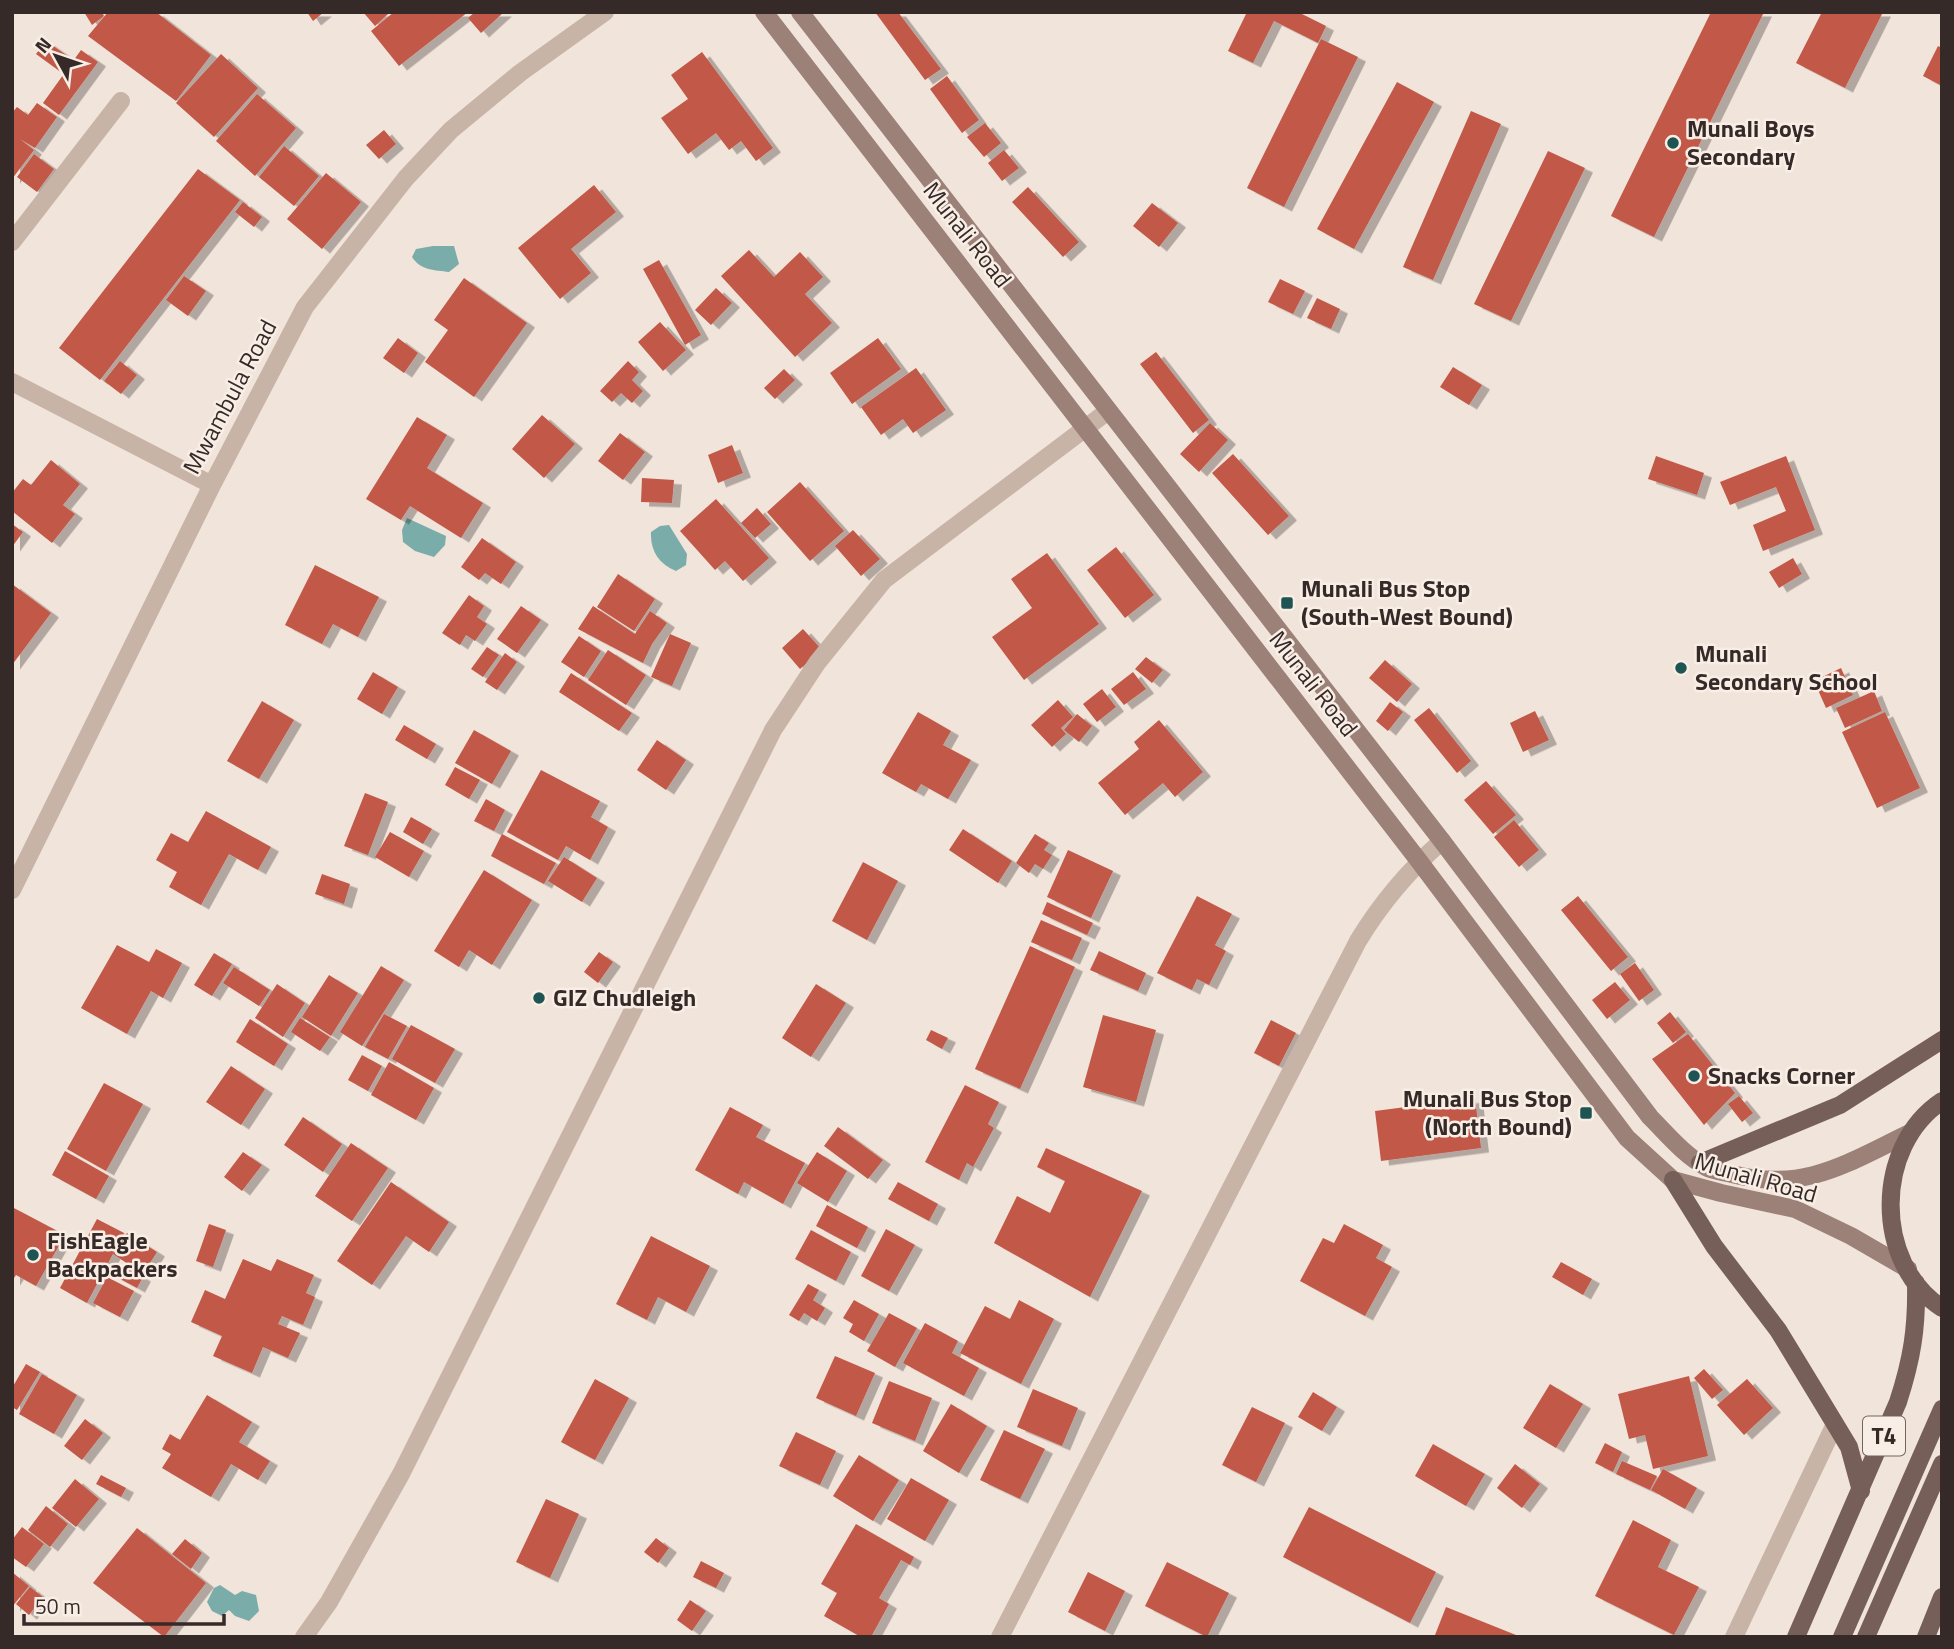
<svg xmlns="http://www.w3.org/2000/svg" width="1954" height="1649" font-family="'Titillium Web',sans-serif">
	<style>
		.water { fill: #7aadaa }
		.building { fill: #c25847; filter: url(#shadow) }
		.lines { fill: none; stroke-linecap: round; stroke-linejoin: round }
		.street { stroke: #c8b3a7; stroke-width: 18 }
		.secondary { stroke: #9c8178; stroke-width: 18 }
		.primary { stroke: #765f59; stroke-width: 18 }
		.poi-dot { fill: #1e5553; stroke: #f9eee6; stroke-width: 2.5 }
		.labels { text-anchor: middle; stroke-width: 5; stroke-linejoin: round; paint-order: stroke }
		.shield { fill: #f9eee6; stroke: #706560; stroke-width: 2 }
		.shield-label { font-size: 23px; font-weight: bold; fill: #352a27 }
		.poi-label { font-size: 24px; font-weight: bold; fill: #352a27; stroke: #f9eee6; text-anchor: start }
		.street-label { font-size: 24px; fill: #352a27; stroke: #f9eee6 }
	</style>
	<defs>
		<filter id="shadow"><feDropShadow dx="8" dy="4.5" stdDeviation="0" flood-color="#0004"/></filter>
	</defs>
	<rect width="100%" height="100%" fill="#f1e4da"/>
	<path class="water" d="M433 246H454L459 264 449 272C435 270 421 271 412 257L416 249Z
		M407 518 446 536 445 545 434 557 415 551 403 542 402 530Z
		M669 525 687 554 686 565 676 571C659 564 650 551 651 532L660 526Z
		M220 1585 235 1595 242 1591 256 1595 259 1611 249 1621 235 1616 229 1610 222 1616 212 1611 207 1602 214 1588Z"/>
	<path class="building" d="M84 12H102L104 16 92 25Z
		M108 12H156L211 55 176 101 88 36Z
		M307 12H324L313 21Z
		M363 12H387L388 14 375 26Z
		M394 12H468L399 66 371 31Z
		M475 12H504L481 33 468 18Z
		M875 12H898L941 69 925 80Z
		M1247 12H1298L1326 26 1318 43 1274 21 1253 63 1228 51Z
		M1711 12H1764L1654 237 1611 216Z
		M1822 12H1883L1845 88 1796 63Z
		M1321 39 1358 57 1284 207 1247 188Z
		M46 41 72 59 62 73 36 54Z
		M1938 46 1942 48V86L1923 76Z
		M81 50 98 62 59 115 43 103Z
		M702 52 773 148 756 161 741 141 729 150 716 133 688 154 661 118 688 99 671 75Z
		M221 54 258 88 214 137 176 103Z
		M947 76 979 120 962 133 930 89Z
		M1397 82 1434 102 1354 249 1317 229Z
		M257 94 296 128 255 176 216 141Z
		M37 103 57 117 35 148 20 139 34 150 12 179V113L17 107 28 115Z
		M1471 111 1501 124 1433 280 1403 267Z
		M985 123 1001 143 984 157 967 137Z
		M384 130 396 144 379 159 366 145Z
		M284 146 319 176 294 206 259 177Z
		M1004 150 1019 168 1002 181 988 163Z
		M1548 151 1585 168 1511 321 1474 304Z
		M34 154 54 169 37 192 17 177Z
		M198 169 240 200 100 380 59 348Z
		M326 173 361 202 322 249 287 219Z
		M594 185 616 212 571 249 591 273 560 299 518 248Z
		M1028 187 1079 242 1063 257 1012 202Z
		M243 202 262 217 254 227 235 212Z
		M1152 203 1178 223 1159 247 1133 226Z
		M749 250 774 277 800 252 823 277 805 294 832 323 795 357 721 276Z
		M659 260 701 335 685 345 643 269Z
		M184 276 206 291 188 316 166 300Z
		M464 278 527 323 474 397 425 362 448 330 434 320Z
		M1280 279 1305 291 1293 314 1268 302Z
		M716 288 732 303 711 325 695 310Z
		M1317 298 1340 309 1331 329 1307 318Z
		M660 322 686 350 663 371 638 342Z
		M398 338 418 353 404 373 383 358Z
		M878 338 901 369 852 404 830 373Z
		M1156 352 1209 420 1193 433 1140 364Z
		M120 361 137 375 121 394 104 381Z
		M628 361 639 372 632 380 643 391 632 403 621 393 612 402 600 391Z
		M1453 367 1482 385 1469 405 1440 387Z
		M916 368 946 410 913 433 903 419 881 435 861 407Z
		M784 369 795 380 775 399 764 388Z
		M542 415 575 444 544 478 512 449Z
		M417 417 447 435 427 468 483 503 461 538 410 506 401 520 366 499Z
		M1210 423 1228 440 1199 472 1180 454Z
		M620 433 645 452 623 480 598 461Z
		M732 445 743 473 718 483 708 455Z
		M1233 454 1289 516 1268 535 1212 473Z
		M1656 456 1704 473 1697 495 1648 479Z
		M1786 456 1815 530 1763 551 1753 525 1786 511 1776 487 1730 505 1720 482Z
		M51 460 80 484 63 505 75 514 52 543 12 511V493L23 479 31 485Z
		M642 478 674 480 672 503 641 502Z
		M800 482 844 531 810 561 767 512Z
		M716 499 769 558 743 581 725 561 715 570 680 531Z
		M757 508 771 524 755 538 741 523Z
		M12 524 23 532 12 547Z
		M853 530 880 559 861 576 835 546Z
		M482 538 516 562 501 584 485 573 479 580 461 567Z
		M1116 547 1154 595 1125 618 1087 570Z
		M1047 553 1099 624 1024 680 992 637 1032 608 1011 579Z
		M1793 558 1802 574 1779 588 1769 572Z
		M315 565 379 597 358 637 333 624 322 644 285 625Z
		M618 574 655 599 634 631 597 607Z
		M12 584 51 613 12 665Z
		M469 595 484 606 477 617 487 624 475 641 466 635 460 645 442 633Z
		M521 606 541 620 517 653 497 639Z
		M593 606 635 634 650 611 667 623 652 644 643 663 578 629Z
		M803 629 822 650 800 669 782 648Z
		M670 634 691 643 672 686 651 677Z
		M579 636 601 651 584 677 561 662Z
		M487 647 499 655 483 677 471 669Z
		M608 650 646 675 626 705 588 680Z
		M505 653 517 662 497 690 485 682Z
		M1146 657 1163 670 1152 683 1135 669Z
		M1385 660 1412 684 1397 702 1369 678Z
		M1841 668 1853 695 1826 708 1814 681Z
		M373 672 398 687 382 714 357 699Z
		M1133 672 1146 689 1124 705 1111 689Z
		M571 673 632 713 619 731 559 692Z
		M1102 689 1116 707 1097 722 1083 704Z
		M1874 691 1882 711 1845 728 1836 708Z
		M1058 700 1073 717 1061 728 1066 734 1052 747 1031 725Z
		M262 701 294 720 259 779 227 761Z
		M1390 702 1403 712 1388 731 1376 721Z
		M1429 708 1471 761 1457 773 1414 720Z
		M1535 711 1549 740 1523 752 1510 723Z
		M918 712 951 731 943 745 971 760 948 799 921 784 916 792 882 773Z
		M1885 712 1920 788 1877 808 1842 732Z
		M1077 714 1092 726 1079 742 1064 730Z
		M1159 720 1203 772 1175 797 1163 783 1125 815 1098 783 1139 749 1134 742Z
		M404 725 436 744 427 759 395 740Z
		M474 730 511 751 492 784 455 763Z
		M657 740 686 760 666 790 637 770Z
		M455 767 480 780 469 799 445 785Z
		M541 770 600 801 591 817 608 827 590 860 566 846 558 860 507 832Z
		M1486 781 1516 815 1493 834 1464 800Z
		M365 793 388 802 368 855 344 846Z
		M486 799 505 810 494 831 474 821Z
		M206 811 271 847 258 870 229 854 201 905 169 887 177 872 156 860 171 833 188 842Z
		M411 817 432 829 423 844 403 832Z
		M1514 820 1539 850 1519 867 1494 837Z
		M963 829 1012 861 998 883 949 850Z
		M390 832 424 851 409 877 375 857Z
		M502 834 556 863 544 884 491 856Z
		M1035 834 1049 843 1044 850 1052 855 1043 869 1035 864 1029 873 1016 863Z
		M1068 850 1113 871 1091 918 1047 897Z
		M564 857 597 878 582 902 548 881Z
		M863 862 898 881 867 940 832 921Z
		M484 870 532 900 492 965 469 950 459 967 434 951Z
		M322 874 350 884 344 904 315 894Z
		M1197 896 1232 914 1215 945 1226 951 1209 985 1197 979 1192 990 1157 973Z
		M1578 896 1628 957 1611 971 1561 910Z
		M1047 902 1093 923 1087 935 1042 914Z
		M1041 920 1082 938 1072 960 1031 942Z
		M117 945 149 962 156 949 182 963 163 998 151 991 127 1034 81 1008Z
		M1030 946 1075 967 1020 1089 975 1069Z
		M1099 951 1146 973 1138 991 1090 970Z
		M599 952 613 962 598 983 584 972Z
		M214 953 232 964 212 996 194 985Z
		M1635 963 1654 990 1639 1001 1620 974Z
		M381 966 404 980 362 1046 340 1032Z
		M234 967 270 990 259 1006 223 983Z
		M329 975 358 993 331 1036 302 1017Z
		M1615 982 1630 1000 1607 1019 1592 1000Z
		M277 984 305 1003 283 1037 255 1018Z
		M816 984 846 1003 811 1057 782 1038Z
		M1670 1012 1686 1032 1673 1043 1657 1023Z
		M384 1014 407 1026 388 1059 365 1047Z
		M1103 1015 1156 1030 1136 1102 1083 1087Z
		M300 1018 330 1037 320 1051 291 1032Z
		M250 1019 288 1044 274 1066 236 1042Z
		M1271 1020 1296 1033 1279 1066 1254 1053Z
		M411 1025 455 1049 435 1083 392 1059Z
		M931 1030 948 1038 942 1049 926 1040Z
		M1688 1034 1735 1093 1704 1125 1652 1059Z
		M362 1055 382 1066 368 1091 348 1080Z
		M389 1062 434 1088 416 1120 371 1095Z
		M231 1066 265 1089 241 1125 206 1102Z
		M104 1083 143 1104 106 1171 67 1149Z
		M965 1085 999 1102 988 1124 994 1128 973 1167 967 1163 959 1180 925 1162Z
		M1739 1096 1753 1113 1742 1122 1728 1104Z
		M1475 1098 1481 1148 1381 1161 1375 1111Z
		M730 1107 763 1125 756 1137 805 1163 783 1204 744 1182 738 1194 695 1170Z
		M303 1117 342 1144 323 1172 284 1145Z
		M838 1127 883 1160 868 1179 824 1146Z
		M351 1143 388 1168 352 1221 315 1196Z
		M1046 1148 1142 1191 1090 1297 994 1243 1017 1196 1050 1213 1065 1181 1037 1167Z
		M65 1151 109 1176 96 1199 52 1175Z
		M243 1152 262 1165 242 1191 224 1177Z
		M817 1152 847 1171 828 1202 797 1183Z
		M391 1182 449 1222 429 1252 406 1236 372 1285 337 1261Z
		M898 1182 938 1204 929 1221 888 1199Z
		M827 1205 868 1227 857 1248 816 1226Z
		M12 1207 65 1235 36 1286 16 1275 12 1281Z
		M97 1219 124 1233 87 1303 60 1288Z
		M209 1224 226 1230 213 1267 196 1261Z
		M1344 1224 1383 1245 1376 1258 1392 1267 1365 1316 1300 1281 1323 1238 1334 1243Z
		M886 1229 915 1245 889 1291 861 1276Z
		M811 1230 851 1252 836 1281 795 1259Z
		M127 1233 157 1252 143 1274 113 1254Z
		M651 1236 710 1266 686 1312 658 1297 647 1320 616 1304Z
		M243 1259 271 1271 277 1259 314 1275 306 1293 315 1297 303 1325 282 1316 278 1324 300 1333 288 1358 263 1347 252 1373 213 1356 222 1336 191 1322 205 1290 225 1299Z
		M115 1262 143 1277 137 1288 109 1273Z
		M1561 1262 1592 1279 1583 1295 1552 1277Z
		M107 1277 134 1291 120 1317 93 1303Z
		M808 1284 819 1290 813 1300 825 1308 817 1321 804 1313 799 1321 789 1315Z
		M854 1300 879 1314 864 1341 849 1332 853 1324 843 1318Z
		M1019 1300 1054 1319 1021 1384 960 1353 985 1306 1010 1319Z
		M889 1313 917 1328 895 1367 867 1351Z
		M925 1323 958 1341 952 1353 979 1368 964 1396 903 1363Z
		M835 1356 875 1373 856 1416 816 1398Z
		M26 1364 40 1372 17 1410 12 1407V1388Z
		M1704 1369 1723 1390 1712 1399 1694 1378Z
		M42 1374 77 1395 54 1434 19 1414Z
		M1689 1376 1708 1456 1653 1469 1645 1435 1629 1439 1618 1394Z
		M595 1379 629 1398 595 1460 561 1442Z
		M1747 1379 1773 1408 1744 1435 1717 1405Z
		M889 1381 932 1398 915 1441 872 1423Z
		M1550 1384 1583 1404 1556 1448 1523 1428Z
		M1033 1389 1078 1408 1062 1446 1017 1427Z
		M1313 1392 1337 1407 1322 1431 1298 1417Z
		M207 1395 252 1422 239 1442 270 1461 258 1480 231 1464 211 1497 162 1468 171 1454 162 1449 170 1434 180 1440Z
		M951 1404 987 1426 959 1473 923 1451Z
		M1252 1407 1285 1423 1256 1482 1222 1465Z
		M85 1419 103 1433 82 1460 64 1446Z
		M1004 1430 1045 1449 1020 1499 980 1480Z
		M796 1432 836 1451 820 1485 779 1466Z
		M1605 1443 1622 1452 1613 1472 1595 1463Z
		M1433 1444 1485 1474 1466 1506 1415 1476Z
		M859 1455 899 1480 873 1521 833 1496Z
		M1622 1461 1657 1476 1650 1490 1616 1474Z
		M1515 1464 1540 1484 1522 1508 1497 1488Z
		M1663 1469 1697 1488 1685 1509 1651 1490Z
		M101 1475 126 1488 121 1497 96 1484Z
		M911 1478 949 1500 925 1541 887 1519Z
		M75 1479 99 1499 76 1527 52 1508Z
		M546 1499 579 1514 550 1578 516 1562Z
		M46 1506 68 1524 50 1547 28 1530Z
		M1309 1507 1436 1572 1410 1623 1283 1557Z
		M1633 1520 1671 1540 1658 1567 1699 1587 1674 1635 1595 1596Z
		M856 1524 914 1557 910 1565 901 1560 879 1598 889 1604 871 1637H861L824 1616 837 1593 821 1584Z
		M22 1527 44 1544 26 1567 12 1557V1540Z
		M137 1528 206 1583 164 1637 93 1583Z
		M656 1538 669 1548 658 1563 644 1552Z
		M185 1539 202 1553 191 1569 172 1554Z
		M701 1561 724 1573 716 1588 693 1577Z
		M1167 1562 1229 1593 1207 1637 1145 1606Z
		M12 1572 29 1586 12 1607Z
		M1088 1572 1125 1591 1105 1631 1068 1612Z
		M30 1587 43 1597 29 1615 16 1604Z
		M690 1600 706 1611 692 1631 677 1620Z
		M1446 1607 1521 1637 1435 1635Z"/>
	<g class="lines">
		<path class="street" d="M12 242 121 101
			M12 382 212 485
			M12 890 212 485 305 307 406 178 451 130 520 73 605 12
			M304 1637 329 1602 401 1474 773 730 817 663 884 580 1108 411
			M1000 1637 1358 941C1381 903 1409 870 1442 841
			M1734 1637 1835 1424"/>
		<path class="secondary" d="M764 12 1419 861 1627 1138 1673 1180 1721 1193 1795 1209 1851 1236 1908 1269
			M800 12 1442 841 1650 1117C1667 1134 1684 1155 1706 1167 1713 1171 1724 1172 1732 1174 1804 1193 1847 1163 1910 1133"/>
		<path class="primary" d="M1942 1101C1874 1146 1873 1263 1942 1308
			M1700 1163 1840 1105 1942 1040
			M1673 1180 1714 1246 1778 1330 1820 1399 1849 1447 1861 1491
			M1796 1637 1898 1402C1912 1359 1917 1328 1916 1283
			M1842 1637 1942 1409
			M1866 1637 1942 1464
			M1926 1637 1942 1597"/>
	</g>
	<g class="poi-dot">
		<circle cx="1673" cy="143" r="7"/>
		<rect x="1280" y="596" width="14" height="14" rx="3.5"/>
		<circle cx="1681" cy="668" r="7"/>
		<circle cx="539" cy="998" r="7"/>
		<circle cx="1694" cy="1076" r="7"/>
		<rect x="1579" y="1106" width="14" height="14" rx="3.5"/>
		<circle cx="33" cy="1255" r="7"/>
	</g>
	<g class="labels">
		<rect class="shield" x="1863" y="1416.5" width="42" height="39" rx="5"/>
		<g class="shield-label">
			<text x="1884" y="1444">T4</text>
		</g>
		<g class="poi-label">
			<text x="1687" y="137">Munali Boys<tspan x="1687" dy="28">Secondary</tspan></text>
			<text x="1301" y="597">Munali Bus Stop<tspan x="1301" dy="28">(South-West Bound)</tspan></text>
			<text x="1695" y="662">Munali<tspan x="1695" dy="28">Secondary School</tspan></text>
			<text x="553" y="1006">GIZ Chudleigh</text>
			<text x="1708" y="1084">Snacks Corner</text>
			<text x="1572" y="1107" text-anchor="end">Munali Bus Stop<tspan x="1572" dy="28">(North Bound)</tspan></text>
			<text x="47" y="1249">FishEagle<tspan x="47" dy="28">Backpackers</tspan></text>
		</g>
		<g class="street-label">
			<text transform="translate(967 235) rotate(52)" y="8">Munali Road</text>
			<text transform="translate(230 397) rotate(-62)" y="8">Mwambula Road</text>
			<text transform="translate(1313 684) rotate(52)" y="8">Munali Road</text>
			<text transform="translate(1756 1178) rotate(16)" y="8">Munali Road</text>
		</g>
	</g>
	<rect width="1954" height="1649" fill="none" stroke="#352a27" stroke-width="28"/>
	<g transform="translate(56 56) rotate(310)" stroke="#f9eee6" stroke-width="5" paint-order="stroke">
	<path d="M0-5L12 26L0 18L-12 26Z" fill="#352a27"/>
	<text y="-10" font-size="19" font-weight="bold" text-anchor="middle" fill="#352a27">N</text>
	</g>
	<path d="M24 1614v10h200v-10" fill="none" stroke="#352a27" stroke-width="3.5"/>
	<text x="35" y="1614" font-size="21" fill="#352a27" stroke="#f9eee6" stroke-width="5" paint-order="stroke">50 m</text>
</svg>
